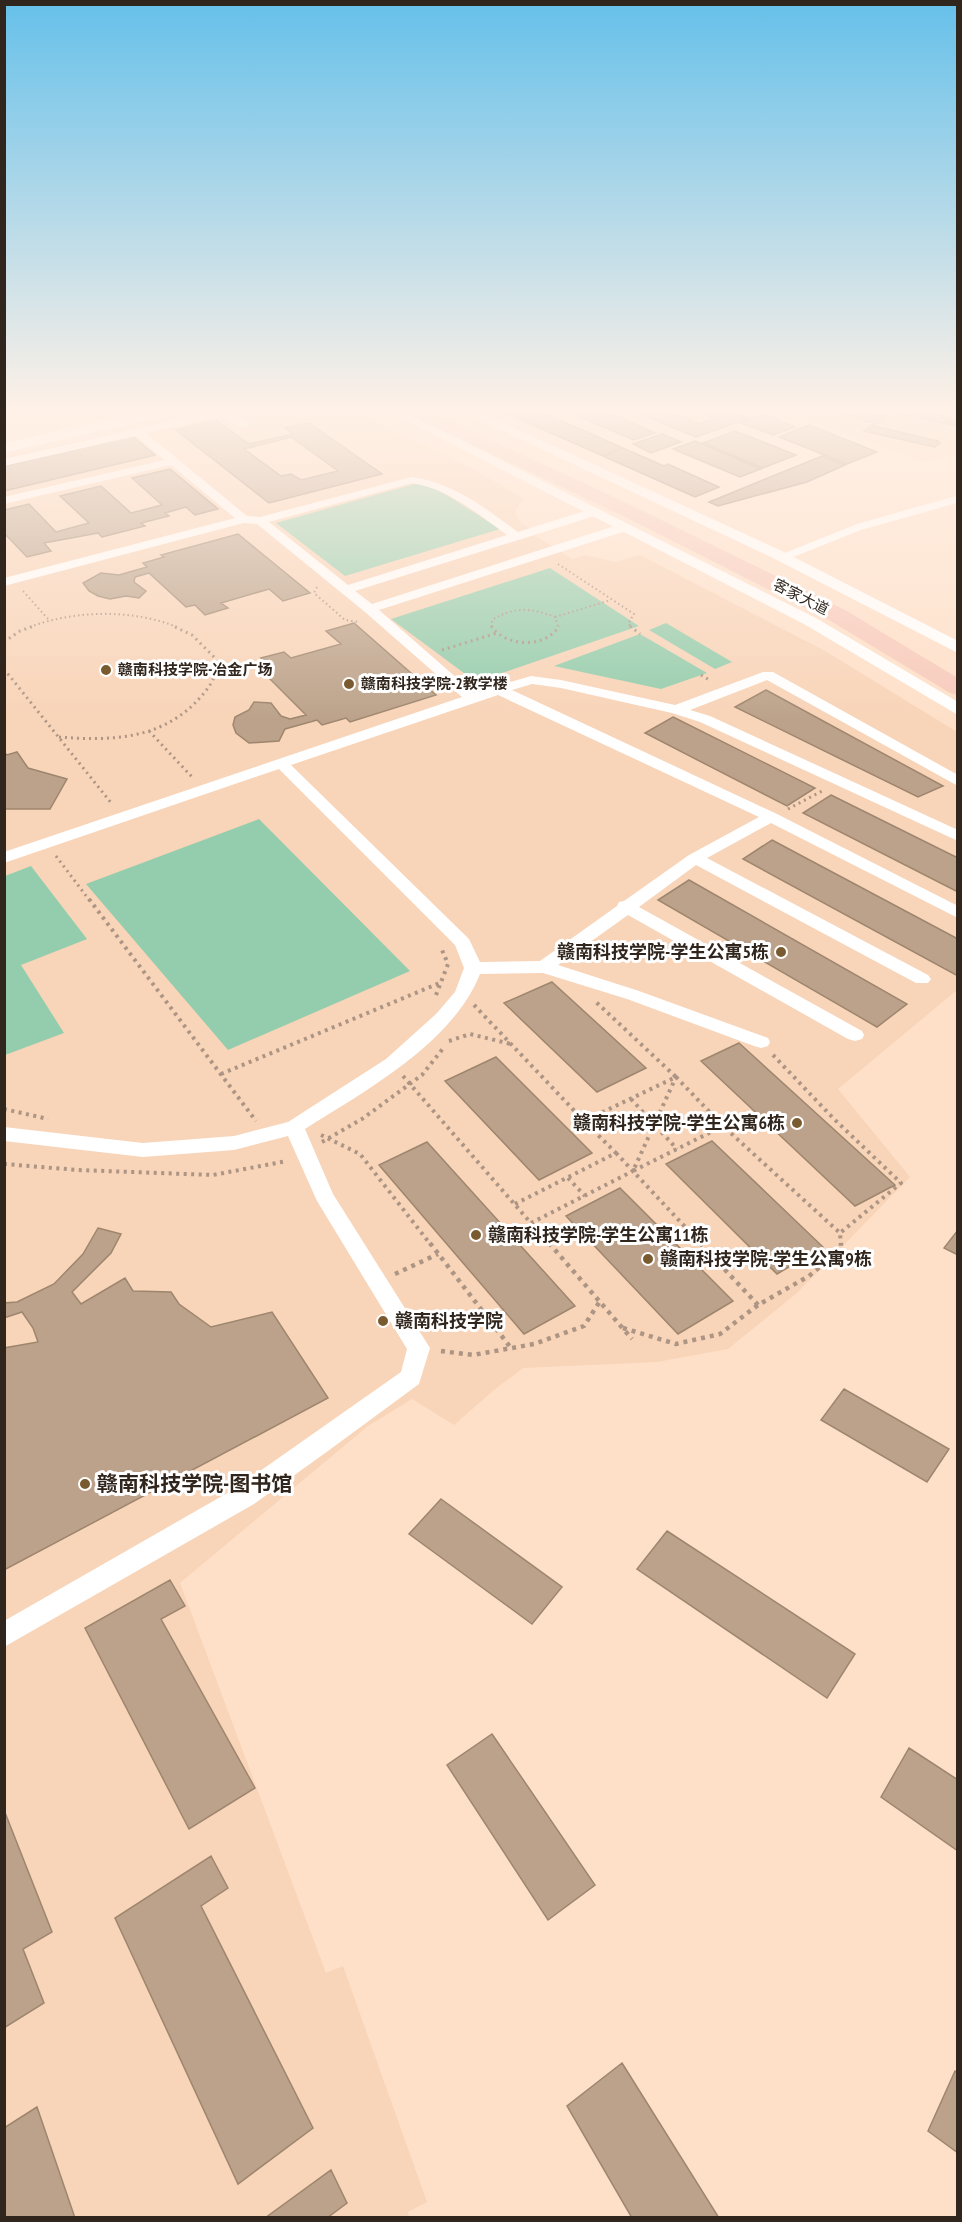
<svg xmlns="http://www.w3.org/2000/svg" width="962" height="2222" font-family="'PT Sans Narrow','Noto Sans SC',sans-serif">
	<style>
		.built { fill: #f8d4b8 }
		.green { fill: #94cdad }
		.building { fill: #bca28a; stroke: #9e866e; stroke-width: 1.5; fill-rule: evenodd }
		.lines { fill: none; stroke-linecap: round; stroke-linejoin: round }
		.path-far3 { stroke: #ac9584; stroke-width: 2; stroke-dasharray: 1.5 3; stroke-linecap: butt }
		.path-far2 { stroke: #ac9584; stroke-width: 3; stroke-dasharray: 2 4; stroke-linecap: butt }
		.path-far1 { stroke: #ac9584; stroke-width: 4; stroke-dasharray: 3 4.5; stroke-linecap: butt }
		.path { stroke: #ac9584; stroke-width: 4.5; stroke-dasharray: 4 5; stroke-linecap: butt }
		.service { stroke: #fff; stroke-width: 7 }
		.minor { fill: #fff; fill-rule: evenodd }
		.tertiary { fill: #fff; fill-rule: evenodd }
		.secondary { fill: #fff; fill-rule: evenodd }
		.primary { fill: #f7cabb; fill-rule: evenodd }
		.poi-dot { fill: #7a5b30; stroke: #fff; stroke-width: 2 }
		.labels { text-anchor: middle; stroke-width: 6; stroke-linejoin: round; paint-order: stroke }
		.far-street-label { font-size: 15px; fill: #31261d; stroke: #fff }
		.far-poi-label { font-size: 15px; font-weight: bold; fill: #31261d; stroke: #fff; text-anchor: start }
		.poi-label { font-size: 18px; font-weight: bold; fill: #31261d; stroke: #fff; text-anchor: start }
		.near-poi-label { font-size: 21px; font-weight: bold; fill: #31261d; stroke: #fff; text-anchor: start }
	</style>
	<rect width="100%" height="100%" fill="#fee0c9"/>
	<path class="built" d="M228 409H347L470 467 525 499 520 503 515 512 521 523 529 528 526 530 573 559 585 555 616 562 640 555 827 652 957 732V990L838 1089 910 1177 797 1293 728 1349 657 1362 523 1368 494 1390 454 1425 412 1399 368 1426 180 1583 326 1973 343 1966 427 2202 408 2212 409 2217H5L4 457Z
		M780 409H957V454L922 462Z"/>
	<path class="green" d="M425 481 500 529 345 576 276 523Z
		M550 568 639 626 476 682 391 619Z
		M666 623 732 662 715 669 649 630Z
		M640 634 707 673 661 689 554 666Z
		M259 819 410 971 228 1050 86 884Z
		M31 866 87 939 21 965 64 1033 5 1055V876Z"/>
	<path class="building" d="M496 409H535L623 448 603 456Z
		M561 409H599L655 433 634 440Z
		M628 409H664L700 424 714 418 692 409H727L749 418 696 437Z
		M817 409H850L882 416 890 409H912L958 419V426L891 412 874 426 938 441 937 442 940 443 935 447 864 431 874 423 865 421 867 419Z
		M763 414 795 427 773 435 741 423Z
		M216 420 249 444 293 434 285 428 309 423 382 474 269 503 176 430ZM291 437 338 471 301 480 291 474 281 476 244 449Z
		M809 425 877 452 847 464 779 437Z
		M735 431 796 455 763 468 703 443Z
		M662 434 681 442 651 453 633 444Z
		M132 436 155 455 4 491V466Z
		M695 441 761 469 740 477 673 449Z
		M623 448 664 466 668 464 719 487 695 497 603 456Z
		M822 456 845 465 807 482 718 506 709 502Z
		M170 469 218 509 195 515 186 507 165 513 169 516 141 523 145 526 102 537 98 533 44 543 51 551 27 557 4 533V510L29 504 56 532 89 523 60 496 101 486 131 513 162 505 132 478Z
		M238 534 310 593 283 601 269 589 221 603 228 608 205 615 195 605 186 607 149 573 135 577 134 582 146 591 139 598 126 596 110 599 98 596 89 591 83 583 101 573 119 575 147 567 143 563 164 557 161 555Z
		M354 623 436 695 350 722 346 718 322 725 317 720 285 729 279 741 249 743 236 733 233 725 235 717 249 710 254 702 271 703 281 716 290 719 306 715 263 672 273 670 261 658 284 652 291 658 341 644 326 631Z
		M766 690 943 786 918 797 735 707Z
		M673 717 815 788 787 806 645 733Z
		M4 752 7 755 17 752 28 768 67 779 50 809H4Z
		M831 795 958 858V892L803 813Z
		M772 840 958 939V976L743 859Z
		M689 880 907 1004 877 1027 658 900Z
		M552 982 646 1068 597 1092 504 1003Z
		M739 1043 895 1185 855 1206 701 1061Z
		M496 1057 592 1153 539 1180 445 1081Z
		M712 1141 823 1247 777 1274 666 1164Z
		M427 1142 575 1306 524 1334 379 1165Z
		M620 1188 733 1301 678 1334 566 1216Z
		M98 1228 121 1234 111 1253 72 1292 81 1304 125 1278 133 1291 171 1292 179 1304 211 1327 272 1312 328 1398 4 1570V1348L38 1342 33 1328 22 1312 4 1318V1303L17 1302 54 1284 83 1254Z
		M958 1230V1255L944 1248Z
		M844 1389 949 1449 927 1482 821 1420Z
		M441 1499 562 1587 532 1624 409 1534Z
		M667 1531 855 1654 827 1698 637 1569Z
		M170 1580 185 1606 161 1619 255 1788 189 1829 85 1628Z
		M492 1734 595 1885 548 1920 447 1765Z
		M909 1748 958 1780V1851L881 1797Z
		M4 1810 52 1932 23 1949 44 2003 4 2028Z
		M211 1856 228 1888 201 1906 313 2128 238 2184 115 1918Z
		M622 2063 719 2218H632L567 2106Z
		M955 2071 958 2073V2153L928 2131Z
		M37 2107 75 2218H4V2128Z
		M331 2170 347 2203 327 2218H265Z"/>
	<g class="lines">
		<path class="path-far3" d="M558 564 634 614 628 624 632 627
			M317 587 314 593 345 620 358 622
			M23 591 49 620
			M555 617 611 600
			M30 627C74 610 133 609 177 627
			M492 627V620C515 606 531 608 555 617L558 627"/>
		<path class="path-far2" d="M491 626C506 647 545 649 559 626
			M630 626 640 634
			M4 642 20 631 34 626
			M442 650 497 633
			M4 669 112 804
			M701 675 711 681
			M149 731 192 777
			M59 737C108 741 158 740 195 703 201 697 211 686 214 677 216 671 215 664 215 658L192 635 173 626
			M788 809 824 790
			M56 856 90 901"/>
		<path class="path-far1" d="M89 899 256 1121
			M436 995 448 964 442 950
			M474 1005 584 1121 676 1077 596 1002
			M449 1041 470 1034 511 1044
			M773 1055 833 1118 901 1183 840 1233
			M221 1074 442 982
			M403 1076 550 1245
			M676 1077 723 1126 633 1171Z
			M631 1099 677 1149
			M4 1109 48 1119
			M584 1121 723 1126 840 1233 841 1245
			M321 1135 360 1154 431 1245
			M322 1142 362 1119 422 1075 445 1046
			M616 1153 702 1245
			M4 1164 78 1170 213 1175 287 1161
			M568 1178 585 1196
			M515 1204 616 1153 584 1121
			M531 1223 633 1171"/>
		<path class="path" d="M430 1243 511 1348
			M549 1243 632 1339
			M700 1243 758 1305
			M395 1274 438 1254
			M623 1328 676 1344 720 1334 758 1305 809 1276 841 1249V1243
			M441 1351 473 1355 534 1344 584 1326 600 1301"/>
		<path class="service" d="M934 409 958 414
			M784 557 859 527 958 499"/>
		<path class="minor" d="M224 409 247 423V427H239L222 416 146 433 247 516 260 517 412 477C454 483 485 508 518 532L594 508 600 512 598 515 355 591 372 604 621 524H629V530L379 610 474 693 531 676 561 680 675 705 763 672H773L958 775V786L767 680 690 710 710 716 958 830V841L700 722 672 713 561 688 532 684 512 690 777 814 958 906V918L771 823 707 858 928 975 931 979 928 983H916L696 865 639 907 862 1031 864 1035 862 1039 855 1041 848 1039 628 915 558 965 639 991 768 1038 770 1042 768 1046 761 1048 754 1046 627 999 543 973 480 974C453 1043 365 1091 305 1129L333 1194 430 1348 419 1384 328 1451 254 1504 4 1647V1621L236 1488 401 1372 407 1349 317 1201 288 1136 234 1150 143 1157 4 1141V1127L143 1143 234 1136 288 1122 386 1059 436 1014 455 992 464 968 455 945 279 769 4 863V852L462 697 365 612 257 524 244 523 4 586V578L235 518 171 465 4 504V497L165 460 136 436 4 466V459ZM412 483C449 489 478 514 507 535L348 585 269 522ZM498 695 759 817 689 855 624 901 619 902 617 906 540 961 480 962 469 939 291 765Z"/>
		<path class="tertiary" d="M383 409H399L816 618 958 702V715L804 624Z
			M456 409H473L780 550 958 641V653L769 556Z"/>
		<path class="secondary" d="M154 409H182L174 414 4 453V443Z"/>
		<path class="primary" d="M402 409H425L639 509 845 610 958 678V695L950 693 829 620 625 517 405 413Z"/>
	</g>
	<linearGradient id="sky" x2="0" y2="1"><stop stop-color="#65c0ea"/><stop offset="0.57" stop-color="#fff1e7"/><stop offset="1" stop-color="#fff1e7" stop-opacity="0"/></linearGradient>
	<rect width="962" height="720" fill="url(#sky)"/>
	<g class="poi-dot">
		<circle cx="106" cy="670" r="6"/>
		<circle cx="349" cy="684" r="6"/>
		<circle cx="781" cy="952" r="6"/>
		<circle cx="797" cy="1123" r="6"/>
		<circle cx="476" cy="1235" r="6"/>
		<circle cx="648" cy="1259" r="6"/>
		<circle cx="383" cy="1321" r="6"/>
		<circle cx="85" cy="1484" r="6"/>
	</g>
	<g class="labels">
		<g class="far-street-label">
			<text transform="translate(801 597) rotate(27)" y="5">客家大道</text>
		</g>
		<g class="far-poi-label">
			<text x="118" y="675">赣南科技学院-冶金广场</text>
			<text x="361" y="689">赣南科技学院-2教学楼</text>
		</g>
		<g class="poi-label">
			<text x="769" y="958" text-anchor="end">赣南科技学院-学生公寓5栋</text>
			<text x="785" y="1129" text-anchor="end">赣南科技学院-学生公寓6栋</text>
			<text x="488" y="1241">赣南科技学院-学生公寓11栋</text>
			<text x="660" y="1265">赣南科技学院-学生公寓9栋</text>
			<text x="395" y="1327">赣南科技学院</text>
		</g>
		<g class="near-poi-label">
			<text x="97" y="1491">赣南科技学院-图书馆</text>
		</g>
	</g>
	<rect width="962" height="2222" fill="none" stroke="#31261d" stroke-width="12"/>
</svg>
